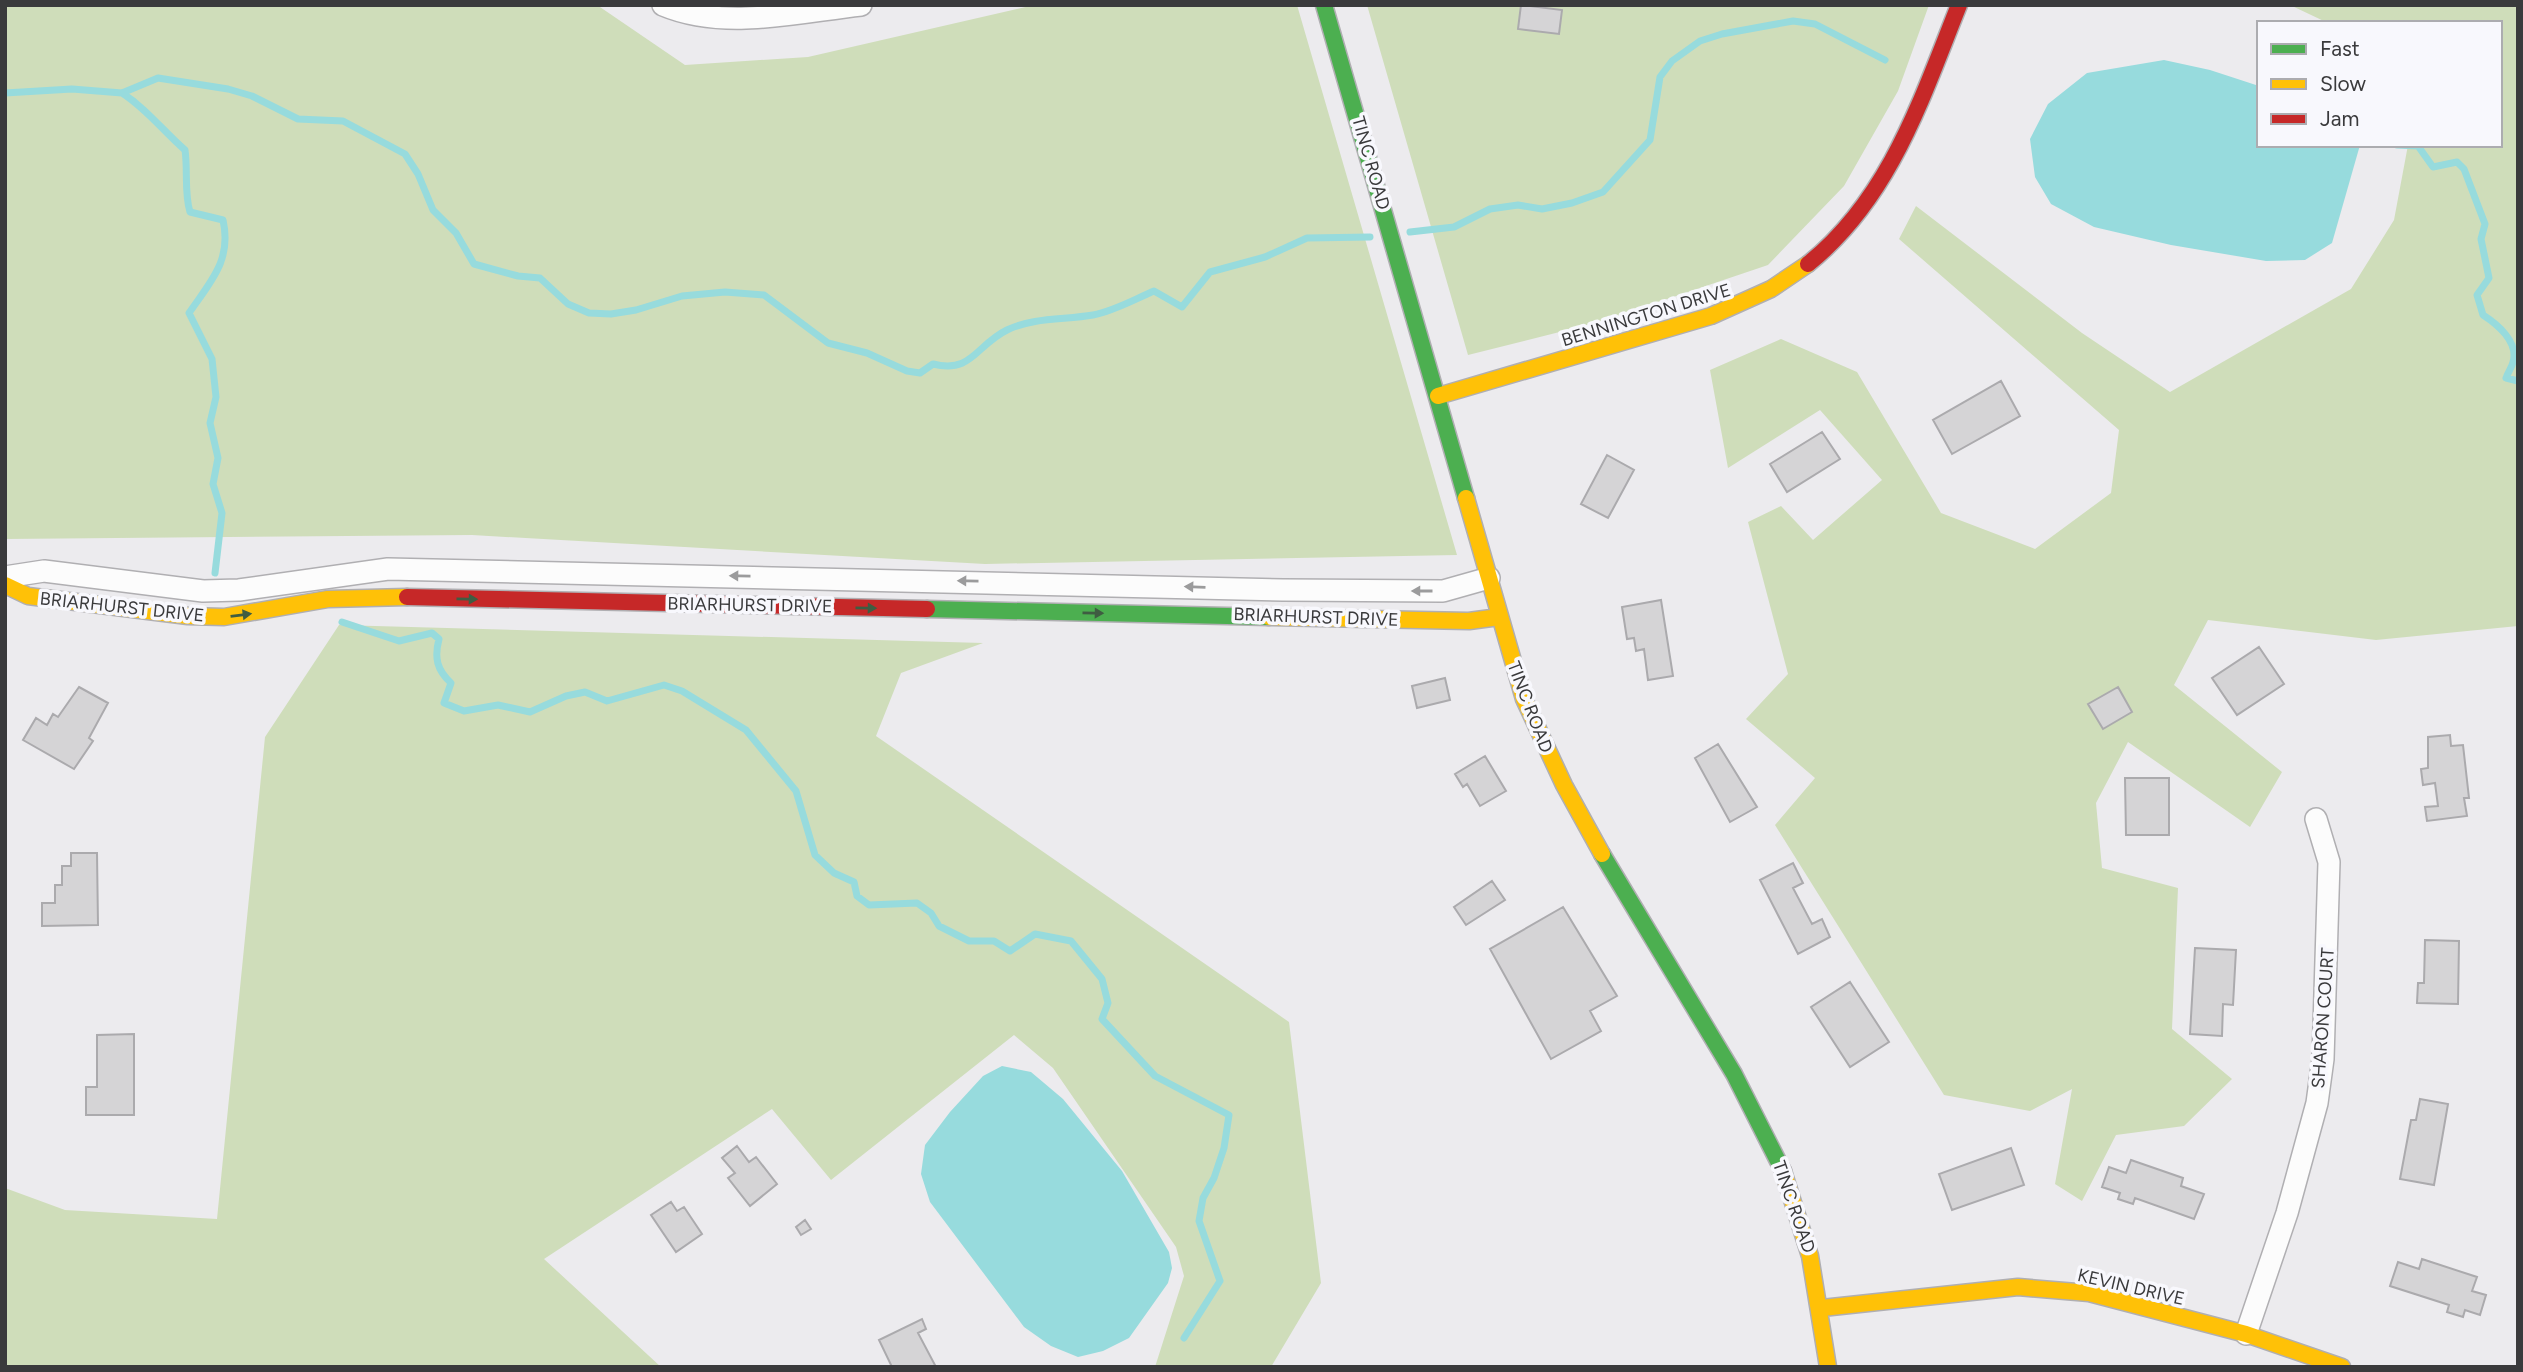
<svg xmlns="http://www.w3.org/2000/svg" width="2523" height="1372" font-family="Figtree,sans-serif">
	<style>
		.green { fill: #cfddba }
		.water { fill: #97dbdd }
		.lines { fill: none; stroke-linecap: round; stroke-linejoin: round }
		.stream { stroke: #97dbdd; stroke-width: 7 }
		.building { fill: #d5d4d6; stroke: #abaaad; stroke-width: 2 }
		.street-casing { stroke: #b0afb2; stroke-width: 24 }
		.fast-casing { stroke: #b0afb2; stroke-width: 19 }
		.slow-casing { stroke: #b0afb2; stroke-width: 19 }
		.jam-casing { stroke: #b0afb2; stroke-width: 19 }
		.street { stroke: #fcfcfc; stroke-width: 21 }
		.fast { stroke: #4caf50; stroke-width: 16 }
		.slow { stroke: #ffc107; stroke-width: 16 }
		.jam { stroke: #c62828; stroke-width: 16 }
		.oneway { fill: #9b9b9c }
		.oneway2 { fill: #3f5d42 }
		.labels { text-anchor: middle; stroke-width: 7; stroke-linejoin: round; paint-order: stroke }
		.street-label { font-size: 18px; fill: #3a3a3c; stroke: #f8f8fd }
	</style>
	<rect width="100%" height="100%" fill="#ecebee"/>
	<path class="green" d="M5 5H597L685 65 808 57 1034 5H1297L1457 555 985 564 472 535 5 539Z
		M1367 5H1929L1898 91 1844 186 1768 265 1599 322 1468 355Z
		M2290 5H2518V626L2376 640 2208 620 2174 685 2282 772 2250 827 2128 742 2096 803 2102 868 2178 888 2172 1029 2232 1079 2184 1126 2116 1135 2082 1201 2055 1184 2072 1089 2030 1111 1944 1095 1775 825 1815 778 1746 719 1788 674 1748 522 1781 506 1813 540 1882 480 1820 410 1728 468 1710 370 1781 339 1857 372 1941 513 2035 549 2111 493 2119 430 1899 239 1916 206 2082 333 2170 392 2351 289 2394 220 2408 145H2500V23H2328Z
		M339 625 983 643 901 673 876 736 1289 1022 1321 1283 1271 1367H1155L1184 1276 1176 1247 1053 1068 1014 1035 831 1180 772 1109 544 1259 661 1367H5V1188L65 1210 217 1219 265 737Z"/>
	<path class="water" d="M2164 60 2210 70 2259 86V145H2360L2332 243 2305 260 2266 261 2171 245 2094 227 2051 204 2035 177 2030 139 2048 104 2087 73Z
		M1002 1066 1031 1072 1063 1099 1122 1171 1169 1252 1172 1268 1168 1283 1129 1338 1103 1351 1078 1357 1051 1346 1024 1327 930 1202 921 1174 925 1145 950 1112 983 1076Z"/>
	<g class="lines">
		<path class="stream" d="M5 93 72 89 122 93 158 78 228 89 252 96 298 119 343 121 405 154 418 174 433 210 456 233 474 264 518 276 540 278 568 304 589 313 611 314 636 310 682 296 725 292 764 295 828 343 867 353 907 371 920 373 933 364C972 374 976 345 1007 330 1034 317 1065 320 1093 315 1114 311 1135 299 1154 291L1182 307 1210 272 1265 257 1307 238 1370 237
			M122 93C147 109 163 131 185 150 188 170 184 193 190 212L223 220C232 260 211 281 189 313L212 359 216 397 210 423 218 458 213 484 222 513 215 573
			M2397 145 2418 146 2433 167 2457 162 2464 169 2485 224 2481 239 2489 278 2477 295 2483 315C2497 324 2519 342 2513 362 2512 367 2508 372 2506 378L2518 381
			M1410 232 1454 227 1490 209 1518 205 1542 209 1572 203 1603 192 1650 140 1660 77 1672 61 1700 41 1722 34 1793 21 1815 24 1885 60
			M342 622 399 641 432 633 439 639C434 658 437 670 451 683L444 703 464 711 498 705 530 712 566 696 585 692 607 701 664 685 682 691 746 730 796 791 815 855 834 873 854 882 857 896 869 905 917 903 931 913 939 926 969 941H994L1010 951 1035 934 1071 941 1102 979 1108 1003 1102 1019 1155 1076 1229 1115 1224 1148 1214 1178 1203 1198 1199 1221 1220 1281 1184 1338"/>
	</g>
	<path class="building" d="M1521 5 1562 10 1559 34 1518 29Z
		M2001 381 2020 416 1952 454 1933 420Z
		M1822 432 1840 459 1787 492 1770 464Z
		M1607 455 1634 470 1608 518 1581 504Z
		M1661 600 1673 676 1648 680 1644 649 1636 651 1634 638 1627 639 1622 607Z
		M2259 647 2284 684 2237 715 2212 678Z
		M1445 678 1450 700 1417 708 1412 686Z
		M79 687 108 703 89 738 93 741 74 769 23 740 36 718 47 725 53 714 58 717Z
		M2118 687 2132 712 2103 729 2088 704Z
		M2450 735 2451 746 2463 745 2469 798H2464L2467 816 2427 821 2425 807 2438 806 2435 783 2423 785 2421 769 2428 768V737Z
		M1718 744 1757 807 1730 822 1695 758Z
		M1485 756 1506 791 1480 806 1467 784 1463 787 1455 774Z
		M2125 778H2169V835H2126Z
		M71 853H97L98 925 42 926V903H55V885H62V866H71Z
		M1793 863 1803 883 1793 888 1812 924 1822 919 1830 937 1798 954 1760 880Z
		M1492 881 1505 900 1466 925 1454 907Z
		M1563 907 1617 996 1590 1011 1601 1031 1551 1059 1490 949Z
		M2425 940 2459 941 2458 1004 2417 1003 2418 983H2424Z
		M2195 948 2236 950 2233 1005 2223 1004 2222 1036 2190 1034Z
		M1850 982 1889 1042 1850 1067 1811 1007Z
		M134 1034V1115H86V1087H97V1035Z
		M2420 1099 2448 1104 2434 1185 2400 1179 2411 1120H2416Z
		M737 1146 749 1162 756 1157 777 1184 750 1206 728 1178 735 1173 722 1158Z
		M2011 1148 2024 1185 1952 1210 1939 1174Z
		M2131 1160 2183 1178 2181 1186 2204 1194 2194 1219 2135 1198 2133 1204 2118 1199 2120 1193 2102 1187 2109 1167 2126 1173Z
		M671 1202 677 1211 684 1207 702 1234 676 1252 651 1215Z
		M805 1220 811 1229 801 1235 796 1227Z
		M2422 1259 2477 1277 2472 1291 2486 1295 2480 1315 2465 1310 2463 1317 2447 1312 2449 1305 2390 1286 2398 1262 2419 1269Z
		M922 1319 926 1329 918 1333 936 1367H892L879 1340Z"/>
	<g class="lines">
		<g class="street-casing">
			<path id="street" d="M663 5C725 31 797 12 861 5
				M5 577 44 571 203 591 239 590 388 569 1283 590 1443 591 1489 578
				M2246 1334 2287 1213 2317 1103 2323 1059 2329 862 2316 819"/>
		</g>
		<g class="fast-casing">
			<path id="fast" d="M1324 5 1466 498
				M927 609 1269 617
				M1602 854 1734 1074 1783 1171"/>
		</g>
		<g class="slow-casing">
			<path id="slow" d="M1438 396 1711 316 1771 289 1808 264
				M1466 498 1524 699 1564 785 1602 854
				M5 585 28 596 188 616 224 617 328 599 407 597
				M1269 617 1469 621 1499 617
				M1783 1171 1810 1256 1828 1367
				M1822 1308 2018 1287 2089 1293 2246 1334 2342 1367"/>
		</g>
		<g class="jam-casing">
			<path id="jam" d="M1808 264C1890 198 1921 100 1959 5
				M407 597 927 609"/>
		</g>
		<use href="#street" class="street"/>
		<use href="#fast" class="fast"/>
		<use href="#slow" class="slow"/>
		<use href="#jam" class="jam"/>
	</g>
	<defs><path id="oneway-solid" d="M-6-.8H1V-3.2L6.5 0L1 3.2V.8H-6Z" transform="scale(1.75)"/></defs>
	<g class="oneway">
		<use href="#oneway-solid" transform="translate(740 576) rotate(-179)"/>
		<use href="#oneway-solid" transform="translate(968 581) rotate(-179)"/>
		<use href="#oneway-solid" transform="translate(1195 587) rotate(-178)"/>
		<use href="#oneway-solid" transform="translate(1422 591) rotate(-180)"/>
	</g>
	<g class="oneway2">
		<use href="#oneway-solid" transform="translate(467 599) rotate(1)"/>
		<use href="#oneway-solid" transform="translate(866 608) rotate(1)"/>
		<use href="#oneway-solid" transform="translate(1093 613) rotate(1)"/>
		<use href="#oneway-solid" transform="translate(241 615) rotate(-7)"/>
	</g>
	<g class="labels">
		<g class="street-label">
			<text transform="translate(1371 163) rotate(74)" y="6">TINC ROAD</text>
			<text transform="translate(1646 315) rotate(-17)" y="6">BENNINGTON DRIVE</text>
			<text transform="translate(750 605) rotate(1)" y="6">BRIARHURST DRIVE</text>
			<text transform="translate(122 607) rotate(6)" y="6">BRIARHURST DRIVE</text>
			<text transform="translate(1316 617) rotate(2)" y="6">BRIARHURST DRIVE</text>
			<text transform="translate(1530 707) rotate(69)" y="6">TINC ROAD</text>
			<text transform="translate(2323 1018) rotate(-86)" y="6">SHARON COURT</text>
			<text transform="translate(1794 1207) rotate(71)" y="6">TINC ROAD</text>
			<text transform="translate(2131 1287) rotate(13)" y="6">KEVIN DRIVE</text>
		</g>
	</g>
	<rect width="2523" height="1372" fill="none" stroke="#3a3a3c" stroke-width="14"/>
	<rect x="2257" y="21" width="245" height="126" fill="#f8f8fd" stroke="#acacb0" stroke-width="2"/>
	<rect x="2271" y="44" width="35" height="10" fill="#4caf50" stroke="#acacb0" stroke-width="2"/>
	<text x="2320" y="56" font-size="21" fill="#3a3a3c">Fast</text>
	<rect x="2271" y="79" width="35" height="10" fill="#ffc107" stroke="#acacb0" stroke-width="2"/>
	<text x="2320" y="91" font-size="21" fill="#3a3a3c">Slow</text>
	<rect x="2271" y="114" width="35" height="10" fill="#c62828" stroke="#acacb0" stroke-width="2"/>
	<text x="2320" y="126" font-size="21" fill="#3a3a3c">Jam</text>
</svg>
